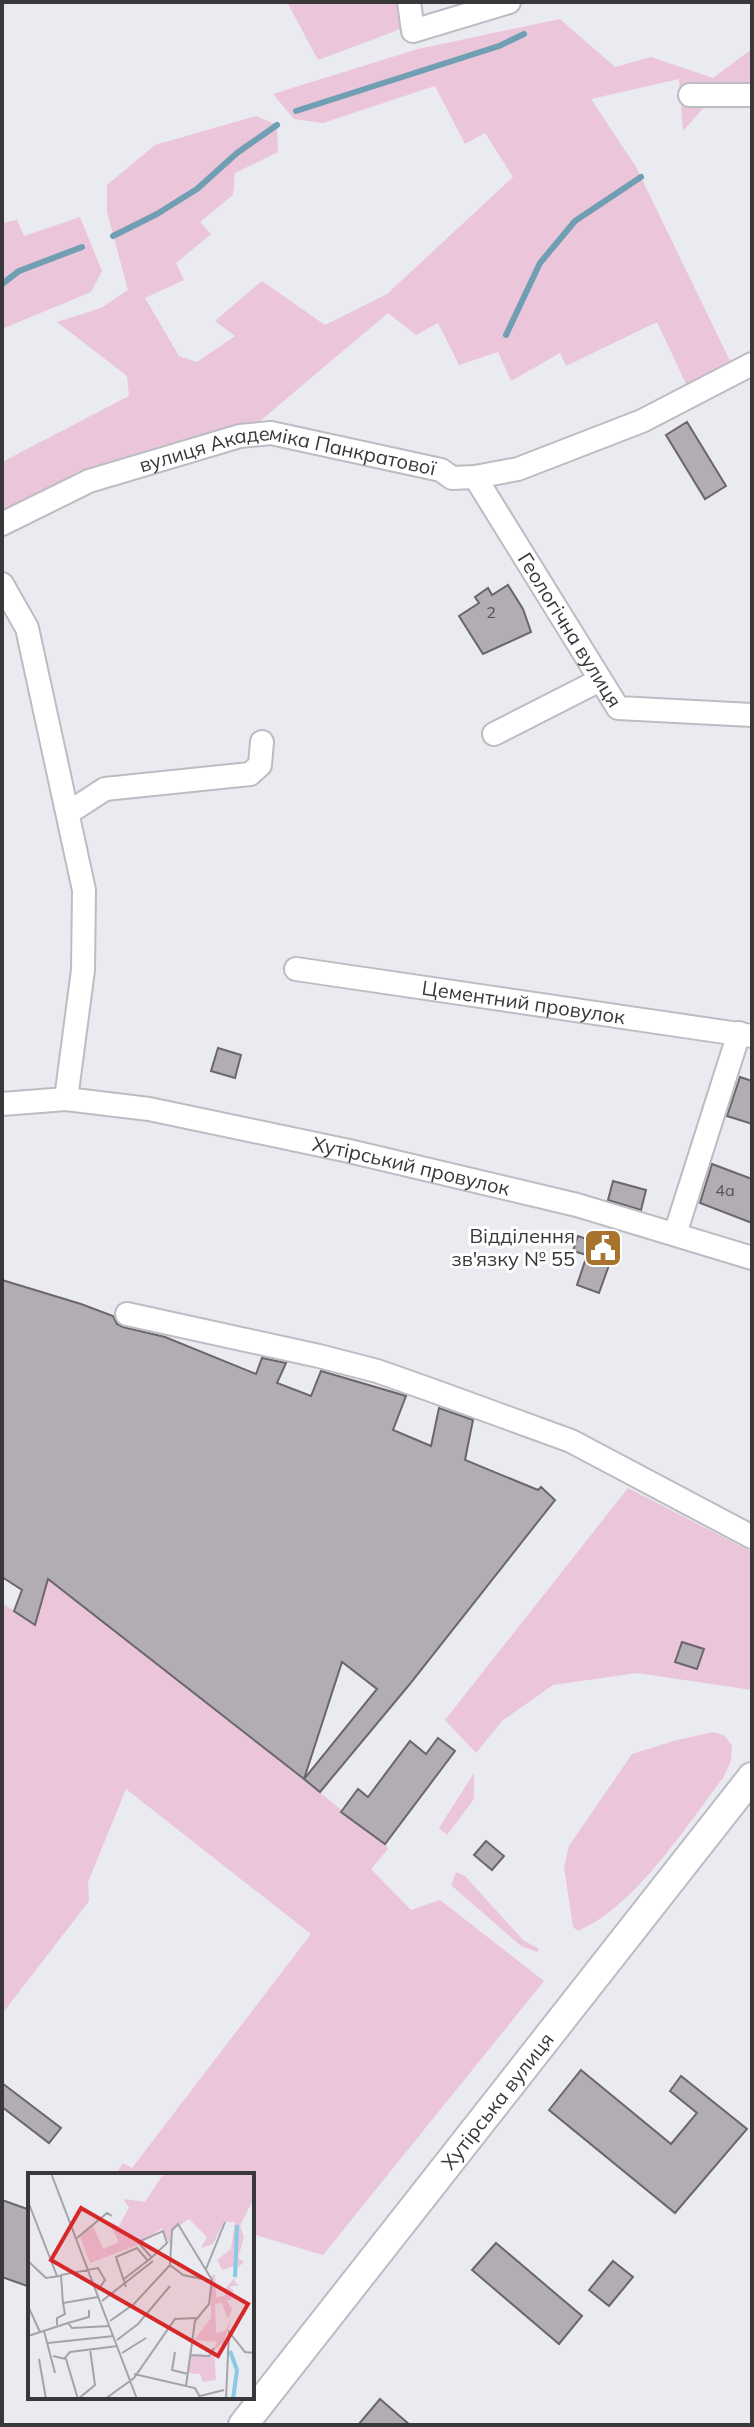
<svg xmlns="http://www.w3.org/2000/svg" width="754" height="2427" font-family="Mulish,sans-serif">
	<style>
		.green { fill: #ebc5da }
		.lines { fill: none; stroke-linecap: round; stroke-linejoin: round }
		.stream { stroke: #709eb3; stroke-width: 6 }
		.building { fill: #b1adb3; stroke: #6a666c; stroke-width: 2 }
		.minor-casing { stroke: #bcbcc3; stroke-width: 26 }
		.major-casing { stroke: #bcbcc3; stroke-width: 32 }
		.minor { stroke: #fff; stroke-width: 22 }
		.major { stroke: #fff; stroke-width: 28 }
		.labels { text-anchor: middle; stroke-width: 6; stroke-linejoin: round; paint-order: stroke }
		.number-label { font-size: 16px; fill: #565559 }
		.street-label { font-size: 20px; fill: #38383b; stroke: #fff }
		.poi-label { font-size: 20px; fill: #38383b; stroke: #fff; text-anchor: end }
		.inset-river { fill: none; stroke: #88c9e6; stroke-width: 4 }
		.inset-road { fill: none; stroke: #a3a3a8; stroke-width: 2 }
		.view { fill: #d62828; fill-opacity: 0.15; stroke: #d62828; stroke-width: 4 }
		.inset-edge { fill: none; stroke: #38383b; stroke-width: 4 }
	</style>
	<rect width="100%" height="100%" fill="#eaeaf1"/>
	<path class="green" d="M290 2H400L406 27 318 60 288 4Z
		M560 19 615 67 651 57 713 78 752 49V88L709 102 683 131 679 79 591 99 636 167 731 363 687 386 657 322 566 366 560 353 511 381 498 352 459 365 438 323 416 335 388 313 260 421 174 442 79 471 2 515V462L129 396 127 376 57 322 101 308 128 290 107 212V185L155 145 256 116 277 125 278 152 235 173 233 195 200 222 211 234 176 263 184 280 145 298 179 356 197 362 235 336 215 321 262 281 325 325 387 294 513 177 485 133 465 144 435 86 323 123 294 119 273 94 418 49Z
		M80 217 102 271 91 292 2 329V223L17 220 24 236Z
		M628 1488 752 1552V1690L637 1673 553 1685 502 1721 476 1753 445 1720Z
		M48 1579 385 1844 388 1849 371 1869 411 1910 440 1900 544 1981 323 2255 252 2234V2175H115L123 2163 132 2168 311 1934 126 1789 88 1882 89 1901 2 2014V1603L35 1624Z
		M714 1732 725 1736 732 1746 731 1761 723 1778C686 1826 635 1907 578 1931L573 1927 564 1867 569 1846 632 1754 677 1740Z
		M474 1773V1799L447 1835 439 1828Z
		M456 1872 465 1876 523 1940 539 1949 537 1952 521 1946 451 1885Z"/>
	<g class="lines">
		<path class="stream" d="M296 111 499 46 524 34
			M113 236 157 214 197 189 237 153 277 125
			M2 284 19 271 82 247
			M506 335 540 263 575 221 641 177"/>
	</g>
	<path class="building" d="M687 422 726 486 705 499 666 435Z
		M508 585 523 609 531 632 483 654 459 616 479 603 475 597 488 588 492 595Z
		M218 1048 241 1055 235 1078 211 1071Z
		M740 1077 752 1081V1124L727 1116Z
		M712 1164 752 1179V1223L700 1203Z
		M613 1181 646 1190 641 1210 608 1200Z
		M594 1235 617 1243 599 1293 577 1285 587 1255 573 1251 578 1236 592 1241Z
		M2 1280 81 1304 113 1316 117 1324 123 1327 165 1337 256 1374 262 1358 286 1363 277 1383 311 1396 321 1371 406 1396 393 1430 431 1446 439 1408 473 1420 465 1460 538 1490 541 1487 555 1500 409 1685 320 1792 304 1779 377 1689 342 1662 304 1779 48 1579 35 1625 14 1611 22 1590 2 1577Z
		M682 1642 704 1649 697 1669 675 1662Z
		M438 1738 455 1751 385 1844 341 1812 358 1789 368 1797 410 1741 426 1754Z
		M486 1841 504 1856 492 1870 474 1855Z
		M581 2070 671 2144 697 2113 670 2091 681 2076 747 2129 675 2213 549 2110Z
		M2 2083 61 2128 49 2143 2 2107Z
		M2 2200 30 2210V2287L2 2277Z
		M496 2243 582 2316 559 2344 472 2270Z
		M613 2261 633 2277 609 2306 589 2290Z
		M380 2399 410 2425H358Z"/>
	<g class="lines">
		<g class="minor-casing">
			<g id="minor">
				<path d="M409 2 413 31 509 2"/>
				<path d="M690 95H752"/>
				<path id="s1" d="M475 477 618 708 752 715"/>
				<path id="s2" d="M2 524 89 481 240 436 271 433 441 470 452 478 475 477 518 469 642 421 752 364"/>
				<path d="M2 584 27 628 84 890 83 970 66 1099"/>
				<path d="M494 734 600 680"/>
				<path d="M68 813 105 789 250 774 260 765 262 742"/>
				<path id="s3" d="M296 969 752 1036"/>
				<path id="s4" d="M2 1104 66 1099 149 1109 349 1151 577 1205 752 1258"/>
				<path d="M675 1234 739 1033"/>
				<path d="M127 1314 319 1356 377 1371 431 1390 571 1441 752 1537"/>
			</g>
		</g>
		<g class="major-casing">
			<g id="major">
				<path id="s5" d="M243 2425 752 1777"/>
			</g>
		</g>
		<use href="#minor" class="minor"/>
		<use href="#major" class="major"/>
	</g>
	<defs>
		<g id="civic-square" transform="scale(2)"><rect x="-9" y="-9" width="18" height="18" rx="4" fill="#a8732c" stroke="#fff"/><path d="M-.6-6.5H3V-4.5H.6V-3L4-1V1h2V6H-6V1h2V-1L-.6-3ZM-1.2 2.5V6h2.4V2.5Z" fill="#fff"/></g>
	</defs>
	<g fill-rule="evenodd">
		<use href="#civic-square" x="603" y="1248"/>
	</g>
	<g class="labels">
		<g class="number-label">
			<text x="491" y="618">2</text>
			<text x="725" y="1196">4а</text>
		</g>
		<g class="street-label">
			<text dy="7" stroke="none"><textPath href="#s2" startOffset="302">вулиця Академіка Панкратової</textPath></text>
			<text dy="7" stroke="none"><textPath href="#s1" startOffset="180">Геологічна вулиця</textPath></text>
			<text dy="7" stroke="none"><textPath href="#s3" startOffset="230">Цементний провулок</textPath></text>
			<text dy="7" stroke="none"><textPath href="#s4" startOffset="416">Хутірський провулок</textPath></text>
			<text dy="7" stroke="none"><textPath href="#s5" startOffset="412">Хутірська вулиця</textPath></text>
		</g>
		<g class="poi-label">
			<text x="575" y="1243">Відділення<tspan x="575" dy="23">зв'язку № 55</tspan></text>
		</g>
	</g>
	<g transform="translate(28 2173)">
		<rect width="226" height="226" fill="#eaeaf1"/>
		<path d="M142 0H226V25L212 53 216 64 210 85 216 89 208 96 207 110 211 112 201 114 206 118 202 128 196 126 198 115 207 105V93L194 97 189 87 203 76 207 49H196L185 71 173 75 179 64 161 46 145 57 142 72 134 55 110 72 62 90 52 64 65 52 75 76 91 69 80 48 91 53 101 34 95 26 117 29 134 3ZM187 101 188 124 196 123 204 136 200 146 194 130 187 131 188 160 197 158 203 146 196 169 186 177 188 207 175 209 172 201 160 200 163 183H182L189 169 166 167 183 145V103Z" fill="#ebc5da"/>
		<path class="inset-river" d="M207 104 209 52M202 178 209 197 205 226"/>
		<path class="inset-road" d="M23 0 109 226M1 31 29 103M49 65 79 40 84 43M0 88 18 105 32 103M142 92 155 102 184 108M178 96 197 49M96 106 123 85 139 70 135 58 110 69 124 85M98 114 88 84 109 75 120 88M74 128 125 88M35 131 33 102 70 95 77 107 70 117M0 133 12 159M82 148 106 131 142 92 144 57 150 51 184 107 181 131 167 148 158 213M40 150 61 144V137M29 152V145L37 141 35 130 70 124M16 158 27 200M0 163 40 150 44 155 82 153M89 167 110 151 142 113M20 170 86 163M147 179 144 197 160 201M94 180 118 165M163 182 181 183 186 175M25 183 38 186 50 226 67 212 62 176M11 186 18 226M36 186 42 179 90 173M106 201 167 215 173 226M172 223 196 217M77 226 106 205 147 146 168 145M198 226 201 159 217 179 226 180"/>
		<path class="view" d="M53 35 220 131 190 183 23 87Z"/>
		<rect width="226" height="226" class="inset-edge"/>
	</g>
	<rect width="754" height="2427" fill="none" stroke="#38383b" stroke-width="8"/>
</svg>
